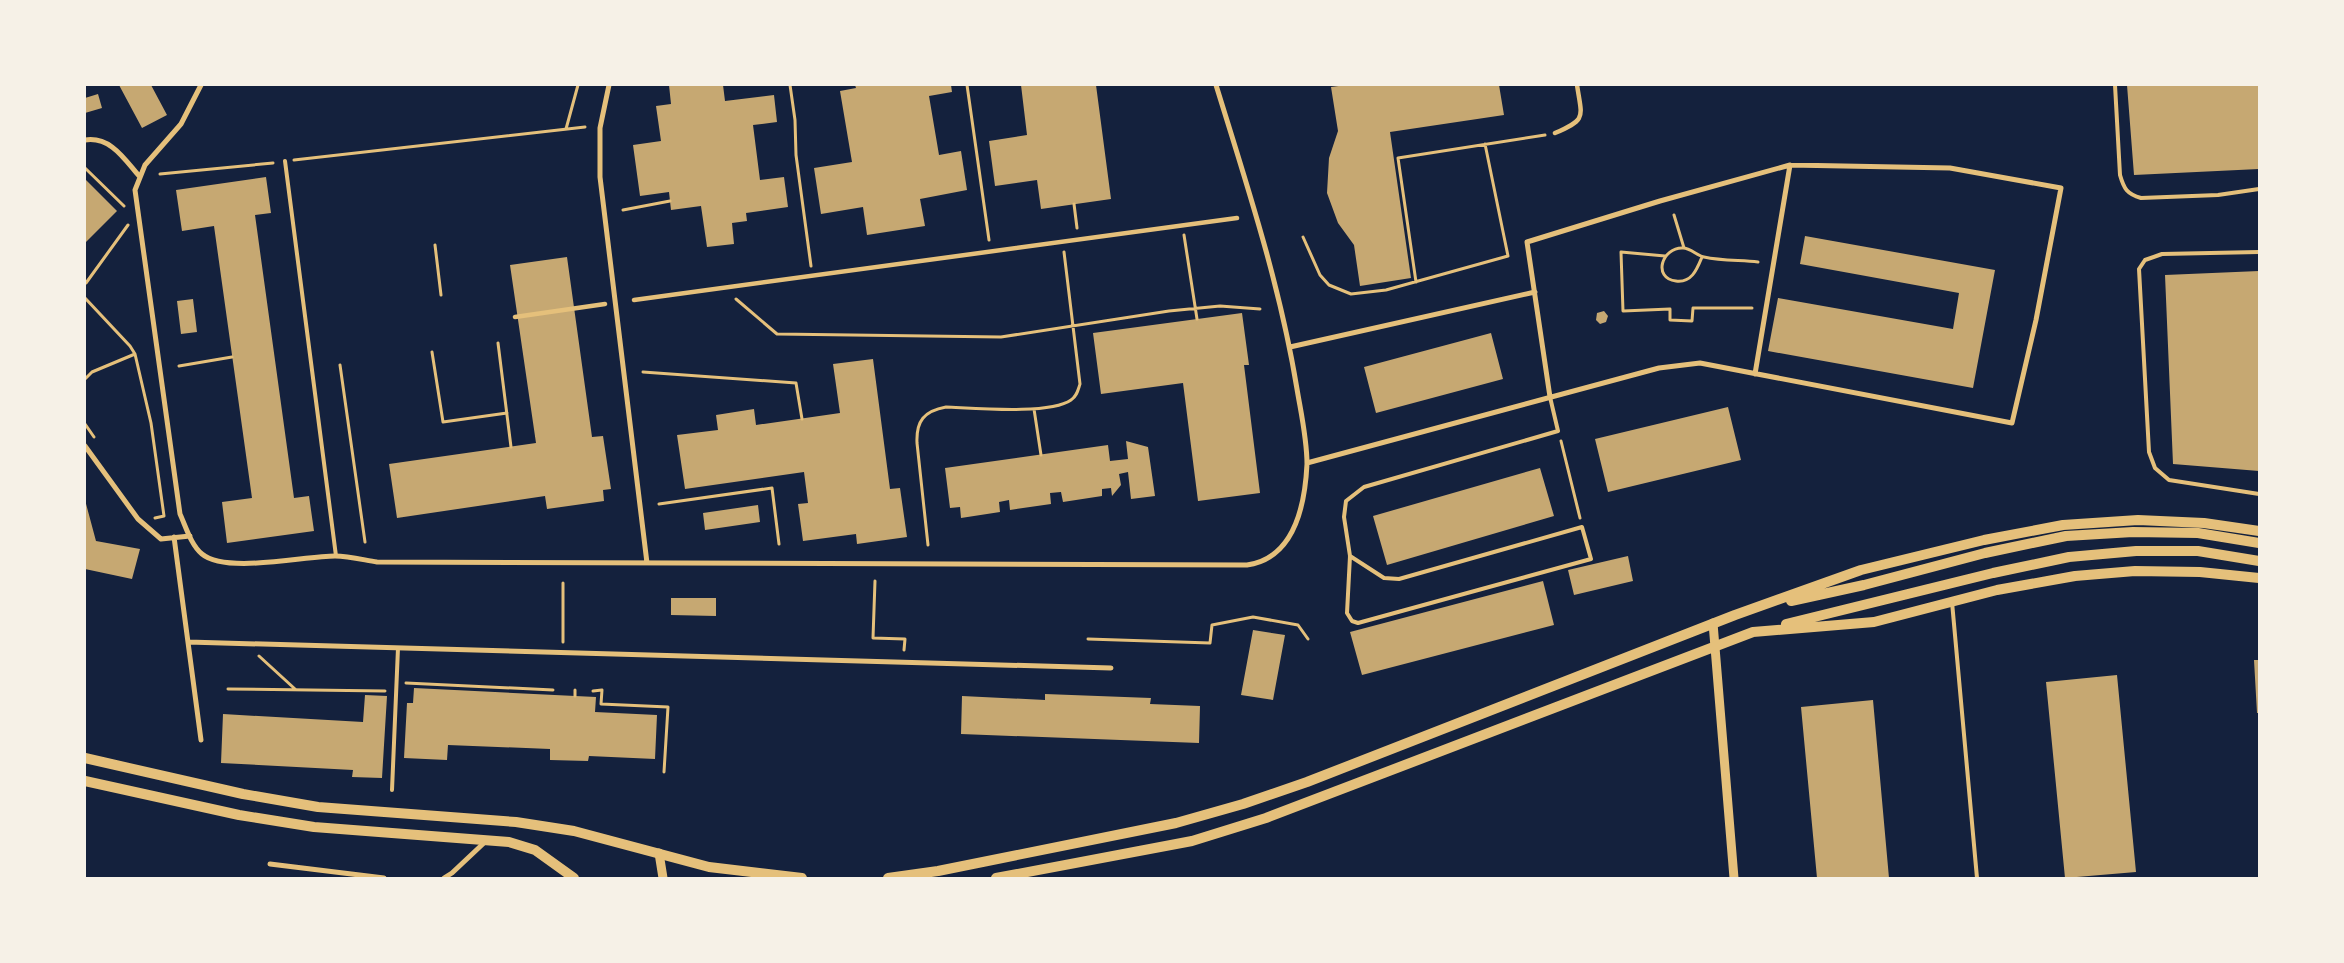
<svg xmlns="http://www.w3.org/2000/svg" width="2344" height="963" font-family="'DejaVu Sans',sans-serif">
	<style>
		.building { fill: #c6a872 }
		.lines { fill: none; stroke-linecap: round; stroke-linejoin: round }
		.path { stroke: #e5c07b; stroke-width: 3 }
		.service { stroke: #e5c07b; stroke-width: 4 }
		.pedestrian { stroke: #e5c07b; stroke-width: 4.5 }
		.minor { stroke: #e5c07b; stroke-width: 5 }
		.tertiary { stroke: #e5c07b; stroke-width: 9 }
		.secondary { stroke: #e5c07b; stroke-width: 10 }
	</style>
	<rect width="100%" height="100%" fill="#14213d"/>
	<path class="building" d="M119 85H151L167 115 142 128Z
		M669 85H723L725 101 774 95 777 122 753 125 760 180 784 177 788 207 746 213 747 221 732 223 734 244 707 247 701 206 671 210 669 192 640 196 633 145 661 141 656 106 671 104Z
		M855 85H951L952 92 929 96 939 155 961 151 967 190 920 199 925 226 867 235 863 207 821 214 814 168 852 162 840 91 856 88Z
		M1021 85H1096L1111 199 1041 209 1037 180 995 186 989 141 1027 135Z
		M1346 85H1499L1504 115 1390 132 1411 278 1360 286 1354 245 1338 223 1327 193 1329 158 1338 131 1331 87Z
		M2127 85H2259V169L2134 175Z
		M98 94 102 108 85 113V98Z
		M266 177 271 213 255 215 294 498 309 496 314 531 227 543 222 502 252 498 214 226 182 231 176 190Z
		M85 179 117 211 85 243Z
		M1805 236 1995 270 1973 388 1768 351 1778 298 1953 329 1959 293 1800 264Z
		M567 257 592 437 603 436 611 489 603 490 604 501 547 509 545 496 397 518 389 464 536 443 510 265Z
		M2259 271V471L2173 464 2165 275Z
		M193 299 197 332 181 334 177 301Z
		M1604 311 1608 316 1606 322 1600 324 1596 320 1597 313Z
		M1242 313 1249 365H1244L1260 493 1198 501 1183 383 1101 394 1093 333Z
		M1491 333 1503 379 1376 413 1364 367Z
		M873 359 890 489 900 488 907 537 857 544 856 534 803 541 798 504 808 503 804 472 685 489 677 435 718 430 716 415 754 409 756 425 840 413 833 364Z
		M1728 407 1741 460 1608 492 1595 439Z
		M1126 441 1148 447 1155 496 1131 499 1128 472 1119 474 1121 485 1112 496 1111 488 1102 489V496L1063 502 1061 492 1050 493 1051 504 1010 510 1009 500 999 502 1000 512 961 518 960 507 950 508 945 468 1108 445 1110 461 1128 459Z
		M1540 468 1554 516 1387 565 1373 516Z
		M85 500 96 541 140 549 132 579 85 569Z
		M758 505 760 522 705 530 703 513Z
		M1628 556 1633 581 1574 595 1568 570Z
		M1543 581 1554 625 1362 675 1350 632Z
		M671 598H716V616L671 615Z
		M1253 630 1285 635 1273 700 1241 695Z
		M2254 660H2259V713H2257Z
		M2117 675 2136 872 2065 878 2046 682Z
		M414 688 596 697 595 712 657 715 655 759 589 756 588 761 550 760V749L448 745 447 760 404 758 407 703H413Z
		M1045 694 1151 698 1150 704 1200 706 1199 743 961 734 962 696 1045 700Z
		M365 695 387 696 382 778 352 777 353 770 221 763 223 714 363 722Z
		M1873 700 1889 878H1817L1801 707Z"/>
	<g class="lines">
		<path class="path" d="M790 85 795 120 796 155 811 266
			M967 85 989 240
			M566 129 578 85
			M294 160 585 127
			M85 168 124 206
			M160 174 273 163
			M1074 204 1077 228
			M623 210 670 201
			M1674 215 1684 248
			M1184 235 1197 319
			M1303 237 1320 275 1329 285 1351 294 1386 290 1508 256 1485 144
			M435 245 441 295
			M1665 256 1621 252 1623 311 1670 309V320L1692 321 1693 308H1752
			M1702 257C1697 269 1692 283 1676 281 1652 278 1662 247 1683 248 1691 248 1697 256 1704 257 1722 261 1741 260 1758 262
			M85 282 86 283 128 225
			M1416 282 1398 158 1545 135
			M85 298 130 346 135 354 151 423 164 516 155 518
			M736 299 777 334 1001 337 1169 311 1220 306 1260 309
			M498 343 511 447
			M432 352 443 422 507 413
			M340 365 365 542
			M179 366 232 357
			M643 372 796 383 802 419
			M85 379 92 372 135 354
			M1034 409 1041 455
			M85 424 94 437
			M1561 441 1580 518
			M659 504 772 488 779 544
			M928 545 917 443C916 421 924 411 946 407 973 408 1050 415 1071 400 1077 396 1078 390 1080 384L1064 252
			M875 581 873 638 905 639 904 650
			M563 583V642
			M1088 639 1210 643 1212 625 1253 617 1298 625 1308 639
			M259 656 295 689
			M406 683 553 690
			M228 689 385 691
			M593 691 602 690 601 704 668 707 664 772
			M575 696V690"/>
		<path class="service" d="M2115 85 2120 175C2124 189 2127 194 2141 198L2218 195 2259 189
			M285 161 336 556
			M2259 252 2162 254 2145 260 2139 269 2149 452 2155 468 2169 480 2259 494
			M1350 556 1384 578 1399 579 1582 527 1591 559 1358 623 1352 621 1347 613 1350 556 1344 517 1346 501 1364 487 1558 431 1550 397
			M1952 602 1977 878
			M392 790 398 648"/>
		<path class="pedestrian" d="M1555 133C1587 119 1582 118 1577 85
			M634 300 1237 218
			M515 317 605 304"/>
		<path class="minor" d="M201 85 181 124 145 165 135 190 180 514C186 527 191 545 202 554 226 574 304 556 335 556 349 556 364 560 377 562L1247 565C1295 558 1305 505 1307 464 1307 439 1301 413 1297 389 1280 285 1247 185 1216 85
			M609 85 600 128V177L647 563
			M85 140C111 136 125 160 140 177
			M1290 347 1535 292
			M1755 374 1790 165
			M85 446 138 519 161 539 190 536
			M1307 463 1659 368 1700 363 2012 423 2036 320 2061 188 1950 168 1790 165 1660 201 1527 242 1550 397
			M174 537 201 740
			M188 642 1111 668
			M270 864 384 878
			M444 878 452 873 486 841"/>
		<path class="tertiary" d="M1713 623 1734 878
			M659 853 663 878"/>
		<path class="secondary" d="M1791 601 1864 585 1985 553 2066 536 2133 532 2198 533 2259 543
			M1786 624 1993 573 2069 557 2136 551H2198L2259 561
			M85 758 243 794 318 807 516 822 574 831 709 867 802 878
			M85 781 239 815 314 827 509 842 535 850 574 878
			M888 878 938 871 1176 823 1243 804 1307 782 1735 615 1861 570 1984 540 2063 525 2138 520 2204 523 2259 531
			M996 878 1192 841 1266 818 1753 632 1874 622 1997 590 2075 576 2135 571 2200 572 2259 578"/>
	</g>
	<rect width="2344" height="963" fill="none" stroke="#f6f1e7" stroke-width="172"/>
</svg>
